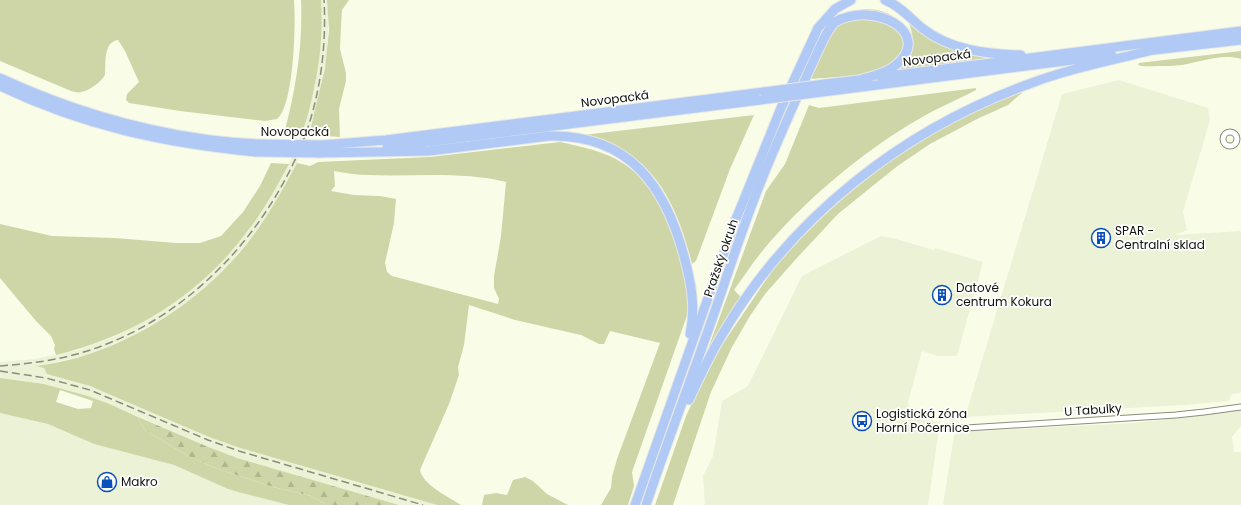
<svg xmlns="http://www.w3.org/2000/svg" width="1241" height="505" font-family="Poppins,sans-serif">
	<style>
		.built { fill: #ecf2d5 }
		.grass { fill: #ced6a8; fill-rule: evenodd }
		.forest { fill: url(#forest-firs) }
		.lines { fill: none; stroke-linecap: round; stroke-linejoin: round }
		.street-casing { stroke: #8b8e7b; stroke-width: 7 }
		.highway-casing { stroke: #e7e7e6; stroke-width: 11 }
		.street { stroke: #fff; stroke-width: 5 }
		.highway { stroke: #b0caf5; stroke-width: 9 }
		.rail { stroke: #898c7e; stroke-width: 1.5; stroke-dasharray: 8 4; stroke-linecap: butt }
		.highway-bridge-casing { stroke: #e7e7e6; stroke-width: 11; stroke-linecap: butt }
		.highway-bridge { stroke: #b0caf5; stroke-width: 9 }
		.labels { text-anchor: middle; stroke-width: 3.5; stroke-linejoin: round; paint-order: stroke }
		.street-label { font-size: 12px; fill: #0f110a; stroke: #fff }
		.poi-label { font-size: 12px; fill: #0f110a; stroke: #fff; text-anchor: start }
	</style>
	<defs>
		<pattern id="forest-firs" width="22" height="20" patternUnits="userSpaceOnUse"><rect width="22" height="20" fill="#ced6a8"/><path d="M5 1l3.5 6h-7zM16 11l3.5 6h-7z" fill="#b0b78f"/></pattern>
	</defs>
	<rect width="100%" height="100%" fill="#f9fde8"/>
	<path class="built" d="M321 0H328V36L326 60 315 113 297 163 276 202 255 233 226 268 208 285 192 298 160 321 130 337 98 351 79 357 37 366 44 368 72 380 115 395 209 437 240 448 437 505H399L286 473 237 458 206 446 112 405 88 396 44 384 0 378V362L35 359 77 350 114 337 156 315 188 293 203 280 237 245 261 213 278 184 291 160 304 126 313 93 319 59Z
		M1119 80 1208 108 1210 120 1183 212 1187 230 1175 235 1241 231V393L1232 394 1229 401 1184 405 965 417 1062 94Z
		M881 236 896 239 934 250 935 248 983 262 957 356H938L922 351 908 402 910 417 940 422 928 505H705L703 476 713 456 722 401 748 386 802 276Z
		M1241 410V426L1232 437 1234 452H1241V505H943L954 436 956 432 1134 423Z
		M0 413 48 424 94 444 174 465 228 489 290 505H0Z"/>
	<path class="grass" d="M0 0H294C296 22 294 106 277 119L265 121 180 111 129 103 126 100 127 94 139 82 125 51 118 40C103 42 106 64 105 75 101 82 89 91 81 92 78 93 75 92 71 91L0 61Z
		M301 0H321C323 35 320 63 312 98 309 111 306 124 300 136H290L285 130C296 88 303 44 301 0Z
		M327 0H349L342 10 341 26 340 49 346 73V81L339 109 340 137 309 135 325 68 329 30Z
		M863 9C872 9 881 10 889 14 905 22 911 50 896 61 878 77 834 77 810 79 819 60 828 30 845 16 850 12 857 11 863 9Z
		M908 20 988 57V58L899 70C916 57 915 38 908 20Z
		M1241 51V59C1222 53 1200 62 1182 65 1174 66 1165 66 1157 66 1150 66 1143 67 1138 65L1139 63Z
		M976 88V90C957 100 937 108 919 119 863 151 801 203 760 254 751 265 743 278 734 290L741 297 705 357 766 191 785 164 809 105 819 108Z
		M1023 92 1008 105 979 118 930 144 899 165 880 180 838 214 796 259 765 294 750 316 732 347 711 392 673 505H655L686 416 714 357 772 271 798 240 844 197 888 162 947 124 987 105Z
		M754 115 730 169 696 261 692 264C681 219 662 169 618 148 607 142 594 139 583 135Z
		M560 142C582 147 605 151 624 164 668 193 682 258 690 307L632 472 634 486 628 505H601L611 488 612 477 617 459 660 343 610 331 604 344H599L581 335 515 320 469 305 464 345 458 367 459 375 449 404 420 470C422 484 450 498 461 505H437L240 448 209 437 90 386 47 374 44 368 36 366C51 364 66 361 80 357 149 336 213 291 255 233 271 211 284 187 297 163L310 166 318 162 430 157ZM334 171C345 173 357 175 368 175 414 177 461 171 506 182L501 236 494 276V288L499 299 498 304 392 276 387 272 385 263 394 223 396 199 380 196 354 195 331 191 335 186Z
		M271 163 289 164C277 186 265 209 249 229 201 295 134 336 56 355L54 349 55 345 51 336 36 321 0 278V224L52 236 115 238 176 243H200L221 236 243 212 260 186Z
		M0 378 44 384 88 396 112 405 136 416 146 431 188 456 218 469 273 487 311 496 327 505H289L242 493 228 489 174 465 94 444 48 424 0 413ZM60 390 93 401 91 408 78 409 56 402Z
		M525 477 533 481 547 494 568 505H482L484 495 496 493 507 495 513 480Z"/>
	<path class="forest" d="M136 416 206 446 237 458 399 505H327L311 496 273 487 218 469 188 456 146 431Z"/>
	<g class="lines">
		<g class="street-casing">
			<path id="street" d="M1223 139a7 7 0 1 1 14 0a7 7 0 1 1-14 0Z
				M946 427 966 428 1176 415 1204 412 1241 407"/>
		</g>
		<g class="highway-casing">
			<path id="highway" d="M885 0C900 6 910 18 922 28 950 50 986 54 1021 55
				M1145 51 1241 40
				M881 77 1241 31
				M0 78C65 108 133 129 204 139 222 142 241 143 259 144
				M825 84 867 79
				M0 86C84 126 164 143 256 152
				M822 92 1112 55
				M322 145 386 140 764 92
				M387 147 760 100
				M319 153 429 151 549 136C629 134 665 186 684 256 691 282 696 307 690 334
				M689 400C699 378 709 356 722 335 790 218 902 130 1029 84 1068 69 1109 61 1149 51
				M635 505 734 224 781 108 818 28 835 9 851 0
				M646 505C666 445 689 385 710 325 726 280 740 234 758 189 776 143 797 97 818 51 823 41 827 30 835 22 875 0 934 33 896 65 887 73 873 76 862 79"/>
		</g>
		<use href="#street" class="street"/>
		<use href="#highway" class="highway"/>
		<path class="rail" d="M0 366C26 364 52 361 77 354 174 327 252 251 294 162 318 112 327 55 324 0
			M0 371 46 378 90 390 208 440 239 451 423 505"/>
		<g class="highway-bridge-casing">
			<path id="highway-bridge" d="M764 92 825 84
				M760 100 822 92
				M259 144 322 145
				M256 152 319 153"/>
		</g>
		<use href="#highway-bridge" class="highway-bridge"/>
	</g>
	<defs>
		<g id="building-ring" transform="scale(1)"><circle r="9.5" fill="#fff" stroke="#0950bb" stroke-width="1.5"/><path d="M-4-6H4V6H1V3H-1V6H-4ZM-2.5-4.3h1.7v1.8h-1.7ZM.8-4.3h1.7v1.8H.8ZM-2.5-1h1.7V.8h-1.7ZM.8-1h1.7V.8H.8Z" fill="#0950bb"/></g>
		<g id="bus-ring" transform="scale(1)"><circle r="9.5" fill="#fff" stroke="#0950bb" stroke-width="1.5"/><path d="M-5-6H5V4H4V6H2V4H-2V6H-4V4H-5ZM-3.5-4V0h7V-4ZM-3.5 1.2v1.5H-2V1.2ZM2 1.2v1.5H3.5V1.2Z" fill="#0950bb"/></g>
		<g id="shop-ring" transform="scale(1)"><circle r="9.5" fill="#fff" stroke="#0950bb" stroke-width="1.5"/><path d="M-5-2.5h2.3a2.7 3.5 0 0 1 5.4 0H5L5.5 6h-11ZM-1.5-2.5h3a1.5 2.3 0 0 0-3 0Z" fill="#0950bb"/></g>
	</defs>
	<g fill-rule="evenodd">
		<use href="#building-ring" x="1101" y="238"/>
		<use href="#building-ring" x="942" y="295"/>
		<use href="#bus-ring" x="862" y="421"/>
		<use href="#shop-ring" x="107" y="482"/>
	</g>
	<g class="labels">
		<g class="street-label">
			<text transform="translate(937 58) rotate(-7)" y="4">Novopacká</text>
			<text transform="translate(615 99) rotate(-7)" y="4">Novopacká</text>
			<text x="295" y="136">Novopacká</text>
			<text transform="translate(721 258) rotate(-71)" y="4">Pražský okruh</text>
			<text transform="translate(1093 410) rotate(-4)" y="4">U Tabulky</text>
		</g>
		<g class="poi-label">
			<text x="1115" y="235">SPAR -<tspan x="1115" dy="14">Centralní sklad</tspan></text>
			<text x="956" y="292">Datové<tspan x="956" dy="14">centrum Kokura</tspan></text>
			<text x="876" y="418">Logistická zóna<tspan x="876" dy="14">Horní Počernice</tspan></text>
			<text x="121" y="486">Makro</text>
		</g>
	</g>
</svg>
